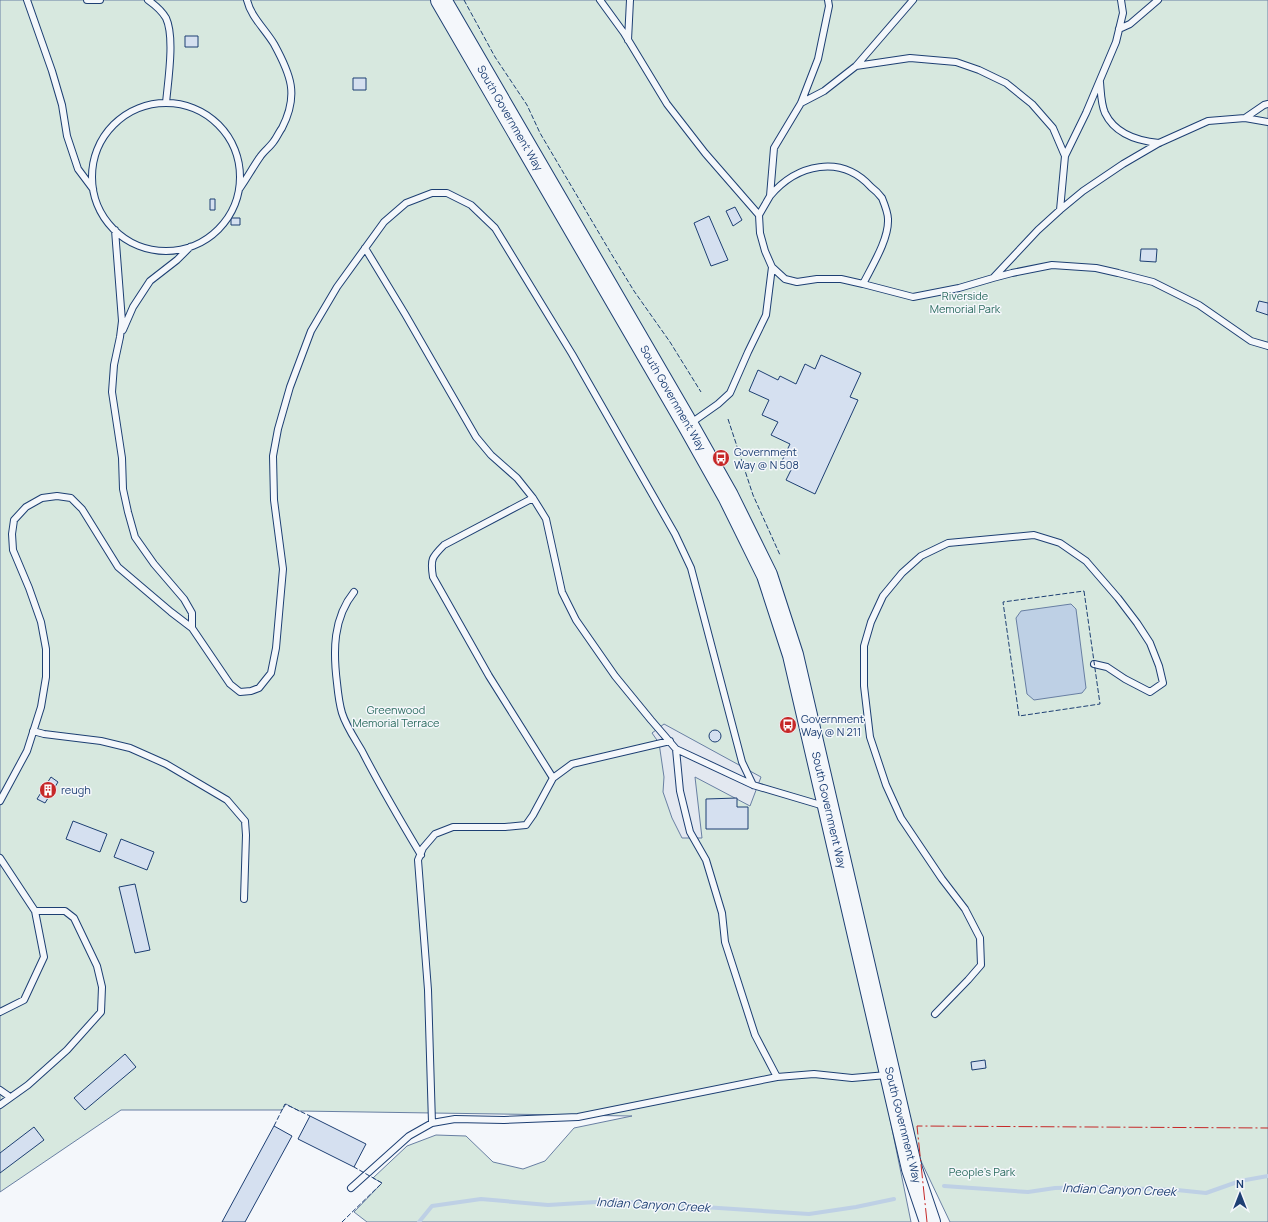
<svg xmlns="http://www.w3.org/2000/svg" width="1268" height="1222" font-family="Manrope,sans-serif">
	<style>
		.green { fill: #d7e8df; stroke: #687fa3 }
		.parking { fill: #e3e8f0; stroke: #687fa3 }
		.water { fill: #bed0e5; stroke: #687fa3 }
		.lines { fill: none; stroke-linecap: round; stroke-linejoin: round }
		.stream { stroke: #bed0e5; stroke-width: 4 }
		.building { fill: #d5e0f0; stroke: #1d3f73 }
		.lane-casing { stroke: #1d3f73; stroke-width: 8 }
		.primary-casing { stroke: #1d3f73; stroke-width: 22 }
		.lane { stroke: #f4f7fb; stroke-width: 6 }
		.primary { stroke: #f4f7fb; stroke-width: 20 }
		.fence { stroke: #1d3f73; stroke-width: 1; stroke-dasharray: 5 2; stroke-linecap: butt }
		.power { stroke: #c62828; stroke-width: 1; stroke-dasharray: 14 3 2 3; stroke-linecap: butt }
		.labels { text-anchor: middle; stroke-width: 3; stroke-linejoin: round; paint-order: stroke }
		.street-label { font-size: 11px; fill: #1d3f73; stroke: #f4f7fb }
		.park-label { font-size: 11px; fill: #2c6c60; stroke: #f4f7fb }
		.poi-label { font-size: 11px; fill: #1d3f73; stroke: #f4f7fb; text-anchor: start }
		.water-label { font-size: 12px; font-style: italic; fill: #1d3f73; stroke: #f4f7fb }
	</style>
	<rect width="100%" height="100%" fill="#f4f7fb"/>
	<path class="green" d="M0 0H1268V1222H950L901 1119H890L911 1222H367L354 1212 382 1183 373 1178 407 1146 436 1135 466 1136 493 1162 523 1169 545 1161 574 1128 632 1116 299 1111 286 1104 282 1110H121L0 1192Z"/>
	<path class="parking" d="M664 724 761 777 750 806 695 777 702 838H682L672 818 663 792 664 777 659 743 652 733Z"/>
	<path class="water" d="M1071 604 1076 609 1086 688 1082 693 1034 700 1027 694 1016 618 1021 611Z"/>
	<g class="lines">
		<path class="stream" d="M944 1186 1028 1192 1055 1188 1090 1187 1177 1190 1206 1193 1240 1181 1268 1176
			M419 1222 432 1206 481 1199 548 1205 613 1201 809 1214 856 1207 894 1199"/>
	</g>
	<path class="building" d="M185 36H198V47H185Z
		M353 78H366V90H353Z
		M210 199H215V210H210Z
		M735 207 742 220 733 226 726 211Z
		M709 216 728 260 711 266 694 223Z
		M231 218H240V225H231Z
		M1141 249H1157L1156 262 1140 261Z
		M1259 301 1268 303V315L1256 311Z
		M821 355 861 373 850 397 858 400 815 494 786 480 791 470 780 465 790 444 771 435 778 422 762 415 769 400 749 391 758 370 778 380 780 376 796 384 805 364 815 369Z
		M709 736a6 6 0 1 1 12 0a6 6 0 1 1-12 0Z
		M51 777 58 782 45 803 37 799Z
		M737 798V807H748V829H706V799Z
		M73 821 107 834 100 852 66 839Z
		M121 839 154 852 147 870 114 857Z
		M135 884 150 950 135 953 119 887Z
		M125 1054 136 1067 85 1110 74 1098Z
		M985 1060 986 1068 972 1070 971 1062Z
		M310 1116 366 1144 354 1167 298 1139Z
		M274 1126 292 1136 245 1222H222Z
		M34 1127 44 1140 0 1173V1153Z"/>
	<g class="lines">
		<g class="lane-casing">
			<path id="lane" d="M27 0 52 71 62 105 67 136 78 169 93 189
				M87 0H100
				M148 0C155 5 162 11 166 18 175 37 168 81 166 103
				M600 0 624 33 667 104 705 153 759 215
				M1119 29 1130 24 1158 0
				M628 40 630 0
				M856 66 910 58 956 62 979 70 1006 83 1032 104 1053 128 1065 156
				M1100 82C1101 93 1101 104 1105 113 1115 134 1138 141 1159 143
				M92 177a74 74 0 1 1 148 0a74 74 0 1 1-148 0Z
				M801 103 824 91 856 66 913 0
				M1245 118 1264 105 1268 104
				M1268 122 1245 118 1208 121 1159 143 1123 164 1083 191 1060 210 1038 230 993 278 1012 273 1052 265 1096 268 1118 273 1153 282 1199 305 1251 341 1268 346
				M240 188C247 178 253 167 260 157 264 151 270 147 274 141 277 137 279 132 282 128 299 95 291 75 274 44 265 29 251 17 247 0
				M770 196C797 164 841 154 871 187 875 190 879 194 882 198 884 203 888 213 888 219 889 239 872 266 863 284L841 279H817L797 282 785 279 772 267 765 251 760 233 759 215 770 196 774 148 801 103 818 59 829 6 828 0
				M1060 210 1065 156 1086 113 1116 42 1123 13 1121 0
				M115 230 122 321 120 337 114 365 112 392 122 458 123 489 128 512 135 537 154 564 184 599 192 613V628L230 684 240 692 251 691 259 688 271 673 276 648 283 569 274 500 273 456 278 429 290 387 311 331 337 287 384 222 406 203 432 193H447L471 205 495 228 572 354 675 534 691 568 742 762 753 785
				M365 248 405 314 476 437 491 455 517 478 533 498 546 519 562 592 576 620 615 676 651 720 676 749
				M863 284 913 297 959 288 993 278
				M123 330 133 307 150 281 177 260 190 247
				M691 423 718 404 730 393 748 352 766 315 772 267
				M533 498 444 545C432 557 430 559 433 577L489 676 553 778
				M354 592C333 618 333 651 337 683 338 693 339 703 342 713 346 726 355 739 362 751 380 786 400 820 421 855
				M33 731 44 734 101 741 130 748 166 764 227 800 245 821 246 835 244 899
				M0 801 27 751 41 707 46 677V649L41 622 29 588 13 550 12 534 14 520 26 507 42 498 57 496 71 498 82 509 118 567 171 612 192 628
				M0 858 35 911 44 957 24 1000 0 1012
				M935 1014 968 980 981 965 980 938 965 909 942 879 901 818 886 785 870 737 864 686V646L871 622 883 596 902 573 921 556 948 543 1034 535 1060 543 1086 561 1118 598 1137 623 1150 643 1159 666 1163 683 1150 692 1125 679 1107 667 1094 664
				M777 1077 755 1035 725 942 722 913 706 860 690 832 680 791 676 749 753 785 824 806
				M0 1090 10 1097
				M0 1105 28 1085 67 1050 101 1012 102 987 97 966 74 918 65 911H35
				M432 1123 428 990 418 860 423 848 435 834 453 827H505L526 825 533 815 553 778 572 764 670 741
				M351 1188 409 1136 432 1123 455 1119 504 1120 578 1117 777 1077 814 1074 852 1078 887 1075"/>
		</g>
		<g class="primary-casing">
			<path id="primary" d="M441 0 688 425 728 496 767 575 793 655 912 1169 930 1222"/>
		</g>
		<use href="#lane" class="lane"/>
		<use href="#primary" class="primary"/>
		<path class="fence" d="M464 0 495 57 527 105 540 133 612 255 634 291 670 342 701 392
			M728 419 753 495 780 555
			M1084 591 1100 704 1019 716 1003 602Z
			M274 1126 285 1104 310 1116
			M342 1222 382 1183 354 1167"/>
		<path class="power" d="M927 1222 917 1126 1268 1128"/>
	</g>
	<defs>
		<g id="bus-disc" transform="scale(0.9)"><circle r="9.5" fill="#c62828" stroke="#f4f7fb"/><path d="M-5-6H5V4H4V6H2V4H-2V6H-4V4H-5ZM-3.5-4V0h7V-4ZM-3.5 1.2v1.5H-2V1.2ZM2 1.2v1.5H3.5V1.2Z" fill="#fff"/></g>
		<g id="building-disc" transform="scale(0.9)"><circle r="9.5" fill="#c62828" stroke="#f4f7fb"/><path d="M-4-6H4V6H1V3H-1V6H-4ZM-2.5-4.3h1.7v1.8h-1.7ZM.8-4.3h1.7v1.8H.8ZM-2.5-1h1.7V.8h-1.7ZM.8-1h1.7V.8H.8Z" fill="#fff"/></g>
	</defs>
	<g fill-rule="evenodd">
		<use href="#bus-disc" x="721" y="458"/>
		<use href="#bus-disc" x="788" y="725"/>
		<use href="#building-disc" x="48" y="790"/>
	</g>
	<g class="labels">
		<g class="street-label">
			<text transform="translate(510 118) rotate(60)" y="4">South Government Way</text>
			<text transform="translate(673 398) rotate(60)" y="4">South Government Way</text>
			<text transform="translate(829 810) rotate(77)" y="4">South Government Way</text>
			<text transform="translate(903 1125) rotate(76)" y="4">South Government Way</text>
		</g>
		<g class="park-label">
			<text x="965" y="300">Riverside<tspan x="965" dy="13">Memorial Park</tspan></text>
			<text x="396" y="714">Greenwood<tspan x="396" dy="13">Memorial Terrace</tspan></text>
			<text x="982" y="1176">People's Park</text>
		</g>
		<g class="poi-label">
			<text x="734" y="456">Government<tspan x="734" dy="13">Way @ N 508</tspan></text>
			<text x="801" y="723">Government<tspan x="801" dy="13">Way @ N 211</tspan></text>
			<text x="61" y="794">reugh</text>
		</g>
		<g class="water-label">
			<text transform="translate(1119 1190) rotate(2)" y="4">Indian Canyon Creek</text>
			<text transform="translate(653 1205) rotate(3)" y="4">Indian Canyon Creek</text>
		</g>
	</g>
	<g transform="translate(1240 1194)" stroke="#f4f7fb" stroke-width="3" paint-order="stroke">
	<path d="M0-3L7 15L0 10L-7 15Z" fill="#1d3f73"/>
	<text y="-6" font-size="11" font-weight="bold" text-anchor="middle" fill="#1d3f73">N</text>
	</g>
</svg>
